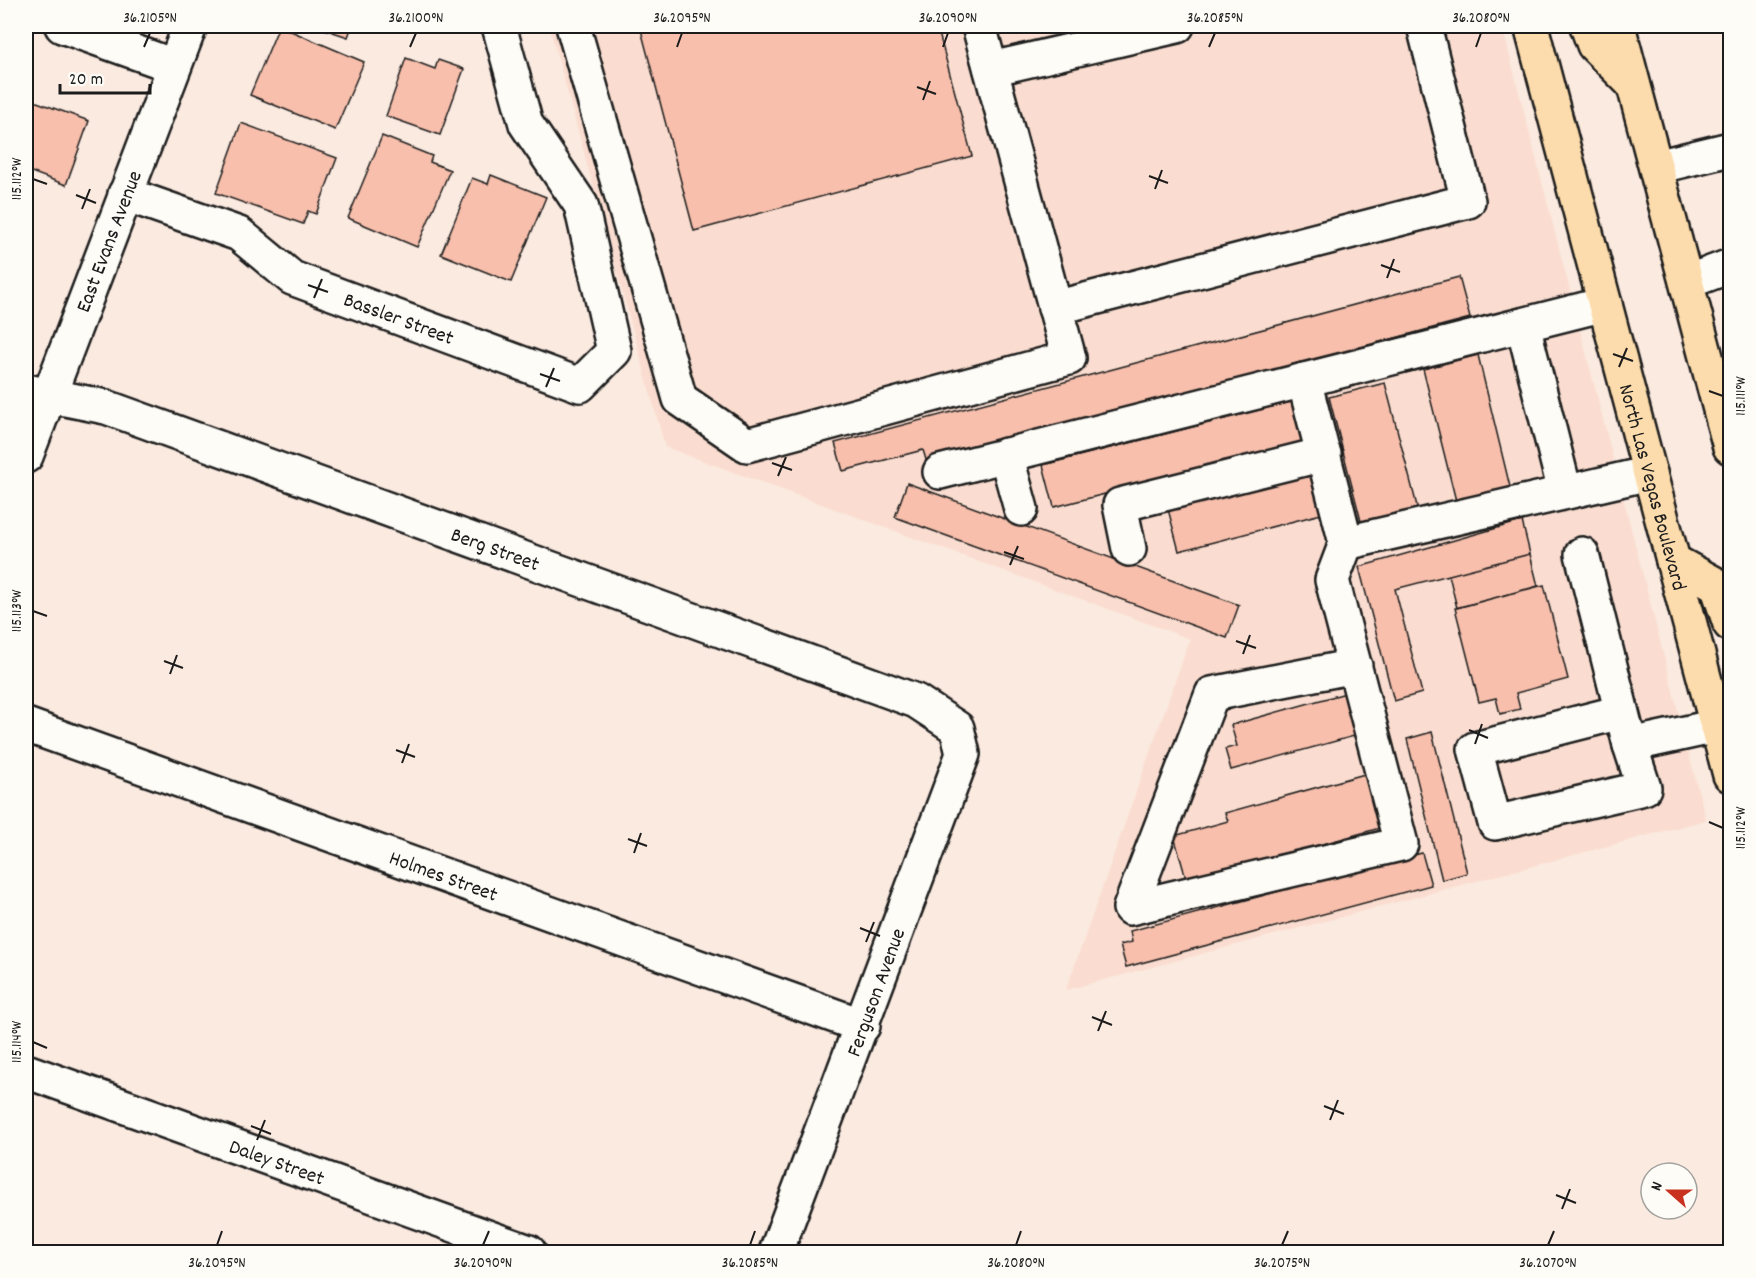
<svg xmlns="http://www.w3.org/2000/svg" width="1756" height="1278" font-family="Dekko,sans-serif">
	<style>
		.built { fill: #faddd0 }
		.building { fill: #f7bfac; stroke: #1c1c1c; stroke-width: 1.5 }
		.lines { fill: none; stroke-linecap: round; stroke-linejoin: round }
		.minor-casing { stroke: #1c1c1c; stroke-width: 38 }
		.major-casing { stroke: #1c1c1c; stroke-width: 38 }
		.minor { stroke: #fdfcf7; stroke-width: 33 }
		.major { stroke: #fcdcac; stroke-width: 33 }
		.ticks { fill: none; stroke: #1c1c1c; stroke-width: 2 }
		.labels { text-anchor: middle; stroke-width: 5; stroke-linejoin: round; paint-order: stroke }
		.street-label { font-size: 21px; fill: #1c1c1c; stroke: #fdfcf7 }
		.neatline { fill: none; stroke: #1c1c1c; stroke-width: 2 }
		.ticks-label { font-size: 15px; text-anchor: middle; fill: #1c1c1c }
	</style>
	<rect width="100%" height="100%" fill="#fbeae0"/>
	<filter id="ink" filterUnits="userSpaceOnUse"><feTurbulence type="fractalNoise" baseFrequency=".0167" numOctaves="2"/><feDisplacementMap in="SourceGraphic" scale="12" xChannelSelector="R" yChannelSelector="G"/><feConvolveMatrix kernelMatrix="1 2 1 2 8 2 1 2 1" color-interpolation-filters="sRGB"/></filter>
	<g filter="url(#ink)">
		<path class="built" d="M549 26H1502L1706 820 1066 990 1190 639 665 447Z"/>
		<path class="building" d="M279 26 364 62 335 130 250 95Z
			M315 26H352L348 37Z
			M640 26H937L972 156 694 231Z
			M406 58 435 69 438 60 464 69 440 135 386 116Z
			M26 98 89 121 66 185 26 170Z
			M241 123 337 158 316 214 308 211 303 224 216 193Z
			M382 136 432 156 430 162 450 170 417 247 348 218Z
			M491 175 546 197 511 282 441 254 472 178 488 184Z
			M1459 277 1470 318 927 463 923 450 843 471 835 443Z
			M1478 355 1510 487 1456 501 1423 369Z
			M1385 383 1418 510 1362 525 1329 397Z
			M1295 401 1305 443 1054 507 1043 465Z
			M1314 471 1325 513 1179 551 1168 509Z
			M907 483 1239 605 1227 638 895 517Z
			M1522 521 1530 554 1395 589 1422 693 1394 701 1359 567Z
			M1530 554 1538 586 1457 608 1449 575Z
			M1544 585 1568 679 1516 693 1520 709 1500 714 1496 698 1479 702 1455 608Z
			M1353 691 1365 733 1231 770 1225 749 1237 746 1231 725Z
			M1432 732 1467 873 1442 880 1407 739Z
			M1372 772 1387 826 1187 882 1174 836 1228 821 1225 813Z
			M1422 853 1431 885 1126 967 1120 945 1132 942 1130 931Z"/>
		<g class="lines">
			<g class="minor-casing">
				<g id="minor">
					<path d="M62 26 174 66"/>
					<path d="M573 26 680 399 747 445 1069 358 979 26"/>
					<path d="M991 69 1177 26"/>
					<path d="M1656 167 1730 149"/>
					<path id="s1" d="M125 194 239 234 292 278 580 385 614 351 581 205 526 124 499 26"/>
					<path d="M1687 282 1730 266"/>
					<path d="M1055 308 1468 201 1424 26"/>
					<path d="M1523 325 1565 492"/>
					<path d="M1304 380 1346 543 1332 580 1401 844 1130 908 1212 694 1355 666"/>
					<path id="s2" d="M26 391 106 407 916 701 957 728 963 754 776 1252"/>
					<path d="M1006 455 1021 509"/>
					<path id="s3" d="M26 456 190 26"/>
					<path d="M940 472 1605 304"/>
					<path d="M1346 543 1650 473"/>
					<path d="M1129 549 1120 505 1324 454"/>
					<path d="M1582 554 1630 745 1717 726"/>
					<path d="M1621 712 1475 749 1495 823 1644 788 1630 745"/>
					<path id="s4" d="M26 725 863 1026"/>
					<path id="s5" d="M26 1071 529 1252"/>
				</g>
			</g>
			<g class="major-casing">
				<g id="major">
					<path id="s6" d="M1531 26 1730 775"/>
					<path d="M1587 26 1594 45 1633 84"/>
					<path d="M1618 26 1730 447"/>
					<path d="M1673 561 1717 585 1730 624"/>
				</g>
			</g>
			<use href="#minor" class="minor"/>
			<use href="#major" class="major"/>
		</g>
	</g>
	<path class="ticks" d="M144 47 150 33M410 47 416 33M677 47 682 33M943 47 948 33M1209 47 1215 33M1476 47 1481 33M917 87 936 94M923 100 930 81M1149 176 1168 183M33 179 47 184M1155 189 1162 170M76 195 96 203M82 209 90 189M1381 265 1400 272M1387 278 1394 259M308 285 328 292M314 298 322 279M1613 354 1633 361M1619 367 1627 348M540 374 560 381M546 387 554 368M1709 391 1723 396M772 463 792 470M778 476 786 457M1004 552 1024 559M1010 565 1018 546M33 611 47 616M1236 641 1256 648M1243 654 1250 635M164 661 183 668M170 674 177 655M1469 730 1488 738M1475 744 1482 724M396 750 415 757M402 763 409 744M1709 822 1723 828M628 839 647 846M634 853 641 833M860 928 880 936M866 942 874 922M1092 1017 1112 1025M1098 1031 1106 1011M33 1042 47 1048M1324 1106 1344 1114M1330 1120 1338 1100M251 1126 271 1134M257 1140 265 1120M1556 1195 1576 1203M1562 1209 1570 1189M217 1245 222 1231M483 1245 489 1231M750 1245 755 1231M1016 1245 1021 1231M1282 1245 1288 1231M1548 1245 1554 1231"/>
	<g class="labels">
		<g class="street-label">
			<text dy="7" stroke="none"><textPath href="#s3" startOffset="230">East Evans Avenue</textPath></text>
			<text dy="7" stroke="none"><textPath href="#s1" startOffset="304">Bassler Street</textPath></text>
			<text dy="7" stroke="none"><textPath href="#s6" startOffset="477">North Las Vegas Boulevard</textPath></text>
			<text dy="7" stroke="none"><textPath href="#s2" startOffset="496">Berg Street</textPath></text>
			<text dy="7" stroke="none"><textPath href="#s4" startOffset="444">Holmes Street</textPath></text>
			<text transform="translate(875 992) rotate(-70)" y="7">Ferguson Avenue</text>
			<text dy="7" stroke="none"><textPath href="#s5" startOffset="267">Daley Street</textPath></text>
		</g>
	</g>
	<rect width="1756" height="1278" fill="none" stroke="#fdfcf7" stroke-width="66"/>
	<g transform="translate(1669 1191) rotate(291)"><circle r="28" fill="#fdfcf7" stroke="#a3a29f" stroke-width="1.5"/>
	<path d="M0-4.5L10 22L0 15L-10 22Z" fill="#c8321e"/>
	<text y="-9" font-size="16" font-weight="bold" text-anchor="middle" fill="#1c1c1c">N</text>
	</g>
	<path d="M60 84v9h90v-9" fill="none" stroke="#1c1c1c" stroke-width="3"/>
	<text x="69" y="84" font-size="18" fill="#1c1c1c" stroke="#fdfcf7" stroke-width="4.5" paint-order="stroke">20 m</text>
	<rect x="33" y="33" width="1690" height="1212" class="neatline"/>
	<g class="ticks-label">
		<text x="150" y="22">36.2105°N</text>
		<text x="416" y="22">36.2100°N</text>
		<text x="682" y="22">36.2095°N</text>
		<text x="948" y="22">36.2090°N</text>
		<text x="1215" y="22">36.2085°N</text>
		<text x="1481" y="22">36.2080°N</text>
		<text transform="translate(16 179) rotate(-90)" y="5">115.112°W</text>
		<text transform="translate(1740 396) rotate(-90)" y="5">115.111°W</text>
		<text transform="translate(16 611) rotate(-90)" y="5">115.113°W</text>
		<text transform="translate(1740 828) rotate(-90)" y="5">115.112°W</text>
		<text transform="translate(16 1042) rotate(-90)" y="5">115.114°W</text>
		<text x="217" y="1267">36.2095°N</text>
		<text x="483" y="1267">36.2090°N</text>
		<text x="750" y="1267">36.2085°N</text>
		<text x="1016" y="1267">36.2080°N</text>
		<text x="1282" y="1267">36.2075°N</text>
		<text x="1548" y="1267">36.2070°N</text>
	</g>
</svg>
